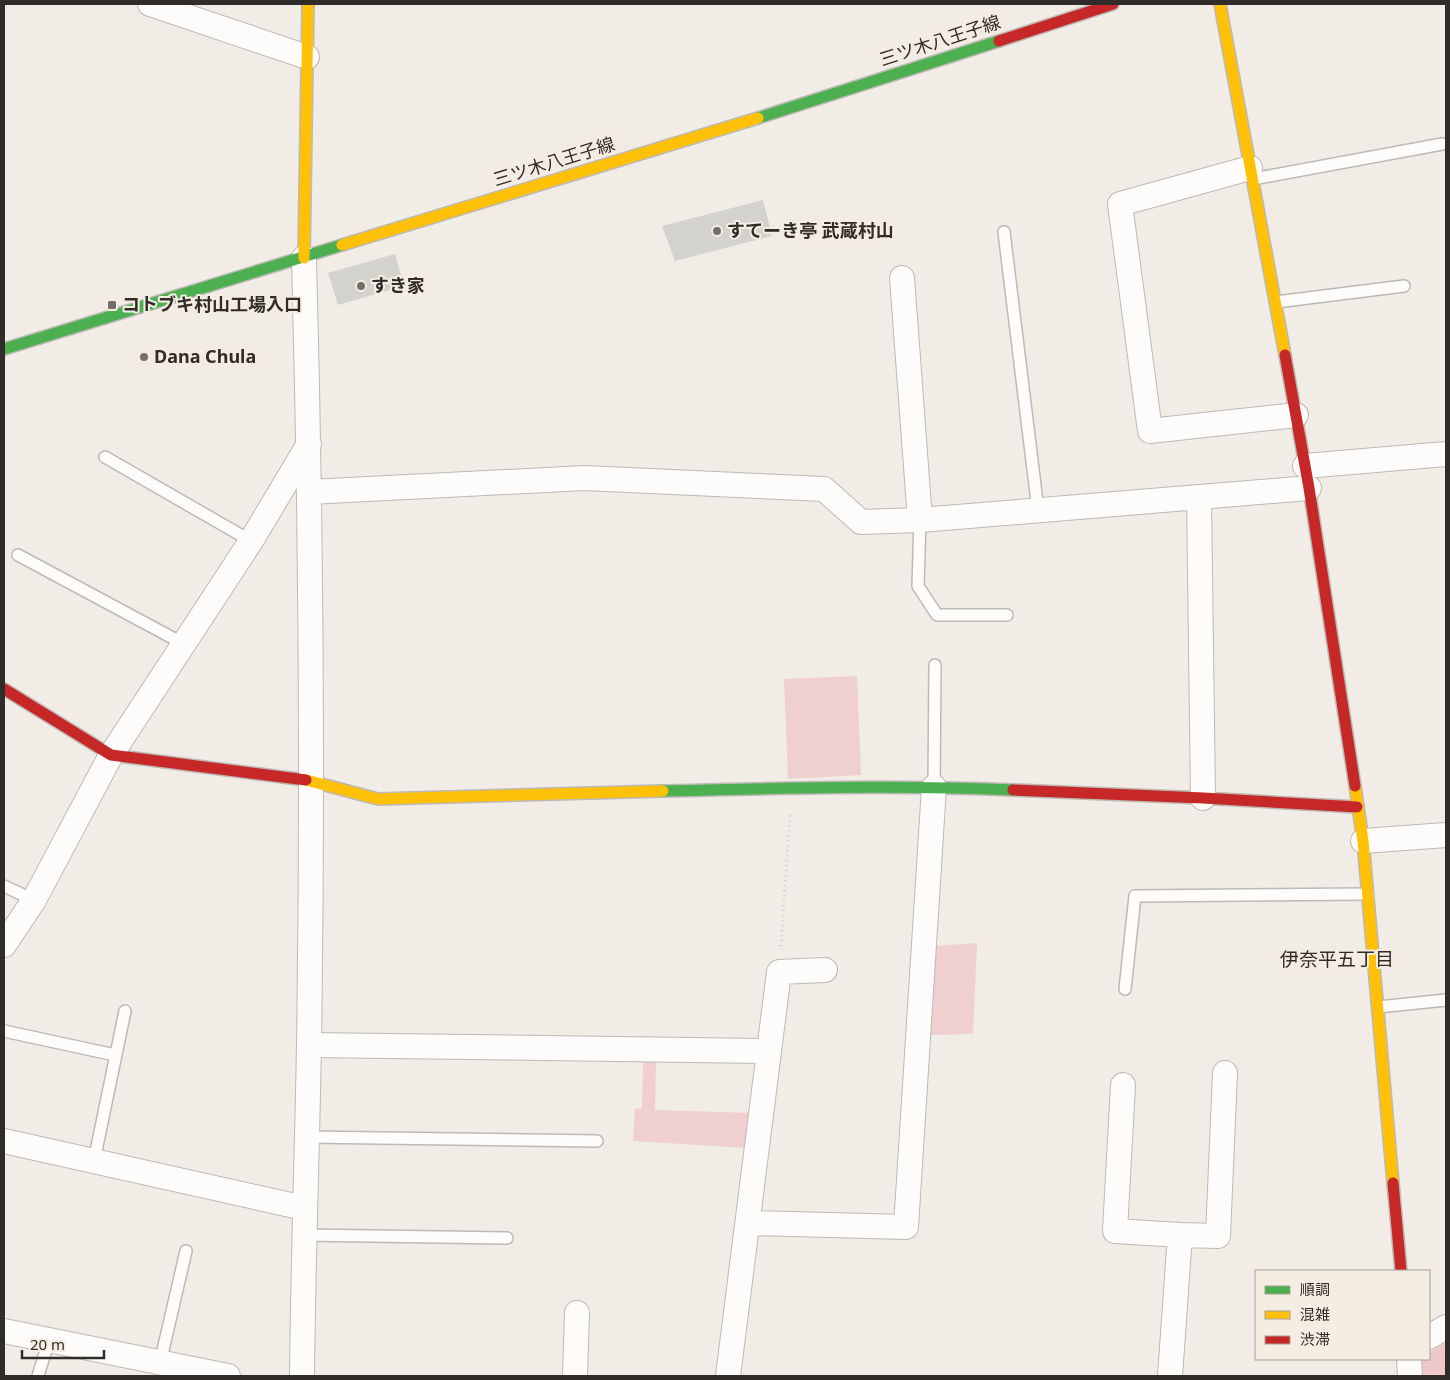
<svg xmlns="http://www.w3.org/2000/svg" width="1450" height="1380" font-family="'Noto Sans','Noto Sans JP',sans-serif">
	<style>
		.green { fill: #f0cfd0 }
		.forest { fill: #efc8ca }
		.building { fill: #d4d2cd }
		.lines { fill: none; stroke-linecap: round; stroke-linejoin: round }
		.lane-casing { stroke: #bdb9b4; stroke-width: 14 }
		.street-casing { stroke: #bdb9b4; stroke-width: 26 }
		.fast-casing { stroke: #bdb9b4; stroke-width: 14 }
		.slow-casing { stroke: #bdb9b4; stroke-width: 14 }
		.jam-casing { stroke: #bdb9b4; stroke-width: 14 }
		.path { stroke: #d0cecd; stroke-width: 3; stroke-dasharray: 1 4; stroke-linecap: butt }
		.lane { stroke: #fdfcfb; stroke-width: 11 }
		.street { stroke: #fdfcfb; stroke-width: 24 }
		.fast { stroke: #4caf50; stroke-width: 11 }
		.slow { stroke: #ffc107; stroke-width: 11 }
		.jam { stroke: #c62828; stroke-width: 11 }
		.poi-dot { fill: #746f6b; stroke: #f5ece2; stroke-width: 2 }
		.labels { text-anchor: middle; stroke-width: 4; stroke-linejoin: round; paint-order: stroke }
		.street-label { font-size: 18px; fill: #302c29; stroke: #f5ece2 }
		.poi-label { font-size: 18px; font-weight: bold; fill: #302c29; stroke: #f5ece2; text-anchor: start }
		.neighbourhood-label { font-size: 19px; fill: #302c29; stroke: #f5ece2 }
	</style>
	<rect width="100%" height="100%" fill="#f1ece6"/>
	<path class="green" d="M857 676 861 775 788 779 784 679Z
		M977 943 973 1034 928 1035 933 946Z
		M643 1061 656 1062 655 1110 753 1113 747 1148 633 1141 635 1109 642 1108Z"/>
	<path class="forest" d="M1446 1343V1376H1423L1421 1359H1429V1352Z"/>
	<path class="building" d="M763 200 772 236 675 261 662 226Z
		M395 254 404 286 338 305 328 273Z"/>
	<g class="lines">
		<g class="lane-casing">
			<path id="lane" d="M1253 179 1442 144
				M1004 232 1038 510
				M1276 302 1404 286
				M105 457 251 541
				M920 520 918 586 937 615H1007
				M18 555 184 644
				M934 787 935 665
				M4 886 34 900
				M1125 989 1135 896 1368 894
				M1378 1007 1446 1000
				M4 1031 115 1055
				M306 1137 597 1141
				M94 1161 125 1011
				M303 1235 507 1238
				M160 1363 186 1251
				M38 1376 49 1340"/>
		</g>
		<g class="street-casing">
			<path id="street" d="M150 4 307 57
				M1250 168 1120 204 1150 431 1296 415
				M902 278 920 520
				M1305 466 1446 454
				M309 492 585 478 824 489 861 522 920 520 1309 488
				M1199 497 1203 798
				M1363 841 1446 835
				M4 945 34 900 111 755 251 541 309 444
				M309 1045 769 1051
				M1123 1085 1115 1231 1180 1235
				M4 1141 304 1208
				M748 1223 906 1227 934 787
				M4 1331 228 1376
				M1429 1337 1446 1327
				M1409 1359 1410 1376
				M302 1376C303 1266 307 1155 309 1045 313 783 311 520 304 258
				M575 1376 577 1313
				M728 1376 779 972 825 970
				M1170 1376 1180 1235 1218 1236 1225 1073"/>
		</g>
		<g class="fast-casing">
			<path id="fast" d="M758 118 999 41
				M4 349 342 245
				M663 791C780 788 897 785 1013 790"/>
		</g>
		<g class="slow-casing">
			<path id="slow" d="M1220 4 1285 355
				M342 245 758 118
				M304 258 308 4
				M306 780 378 799 663 791
				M1355 786 1363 841 1393 1183"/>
		</g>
		<g class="jam-casing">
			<path id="jam" d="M999 41 1113 4
				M1285 355 1309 488 1355 786
				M4 689 111 755 306 780
				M1013 790 1203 798 1357 807
				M1393 1183 1401 1271"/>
		</g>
		<path class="path" d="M781 946 790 815"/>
		<use href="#lane" class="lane"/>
		<use href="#street" class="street"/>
		<use href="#fast" class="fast"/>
		<use href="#slow" class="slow"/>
		<use href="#jam" class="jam"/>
	</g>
	<g class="poi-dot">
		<circle cx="717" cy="231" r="5"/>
		<circle cx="361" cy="286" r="5"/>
		<rect x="107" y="300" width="10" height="10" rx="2.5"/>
		<circle cx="144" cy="357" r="5"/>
	</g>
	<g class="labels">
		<g class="street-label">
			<text transform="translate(940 41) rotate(-18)" y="6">三ツ木八王子線</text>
			<text transform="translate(554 162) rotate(-17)" y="6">三ツ木八王子線</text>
		</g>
		<g class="poi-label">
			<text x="727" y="237">すてーき亭 武蔵村山</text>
			<text x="371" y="292">すき家</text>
			<text x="122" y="311">コトブキ村山工場入口</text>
			<text x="154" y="363">Dana Chula</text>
		</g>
		<g class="neighbourhood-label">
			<text x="1337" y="966">伊奈平五丁目</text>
		</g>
	</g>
	<rect width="1450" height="1380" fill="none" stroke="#302c29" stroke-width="10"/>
	<rect x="1255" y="1270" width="175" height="90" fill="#f5ece2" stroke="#a69f98"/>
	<rect x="1265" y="1286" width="25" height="8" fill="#4caf50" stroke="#a69f98"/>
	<text x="1300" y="1295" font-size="15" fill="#302c29">順調</text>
	<rect x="1265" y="1311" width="25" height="8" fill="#ffc107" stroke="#a69f98"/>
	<text x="1300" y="1320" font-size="15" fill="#302c29">混雑</text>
	<rect x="1265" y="1336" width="25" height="8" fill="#c62828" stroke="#a69f98"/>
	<text x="1300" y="1345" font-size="15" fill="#302c29">渋滞</text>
	<path d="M22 1350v8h82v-8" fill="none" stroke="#302c29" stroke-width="2.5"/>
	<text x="30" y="1350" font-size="15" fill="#302c29" stroke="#f5ece2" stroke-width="4" paint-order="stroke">20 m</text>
</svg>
